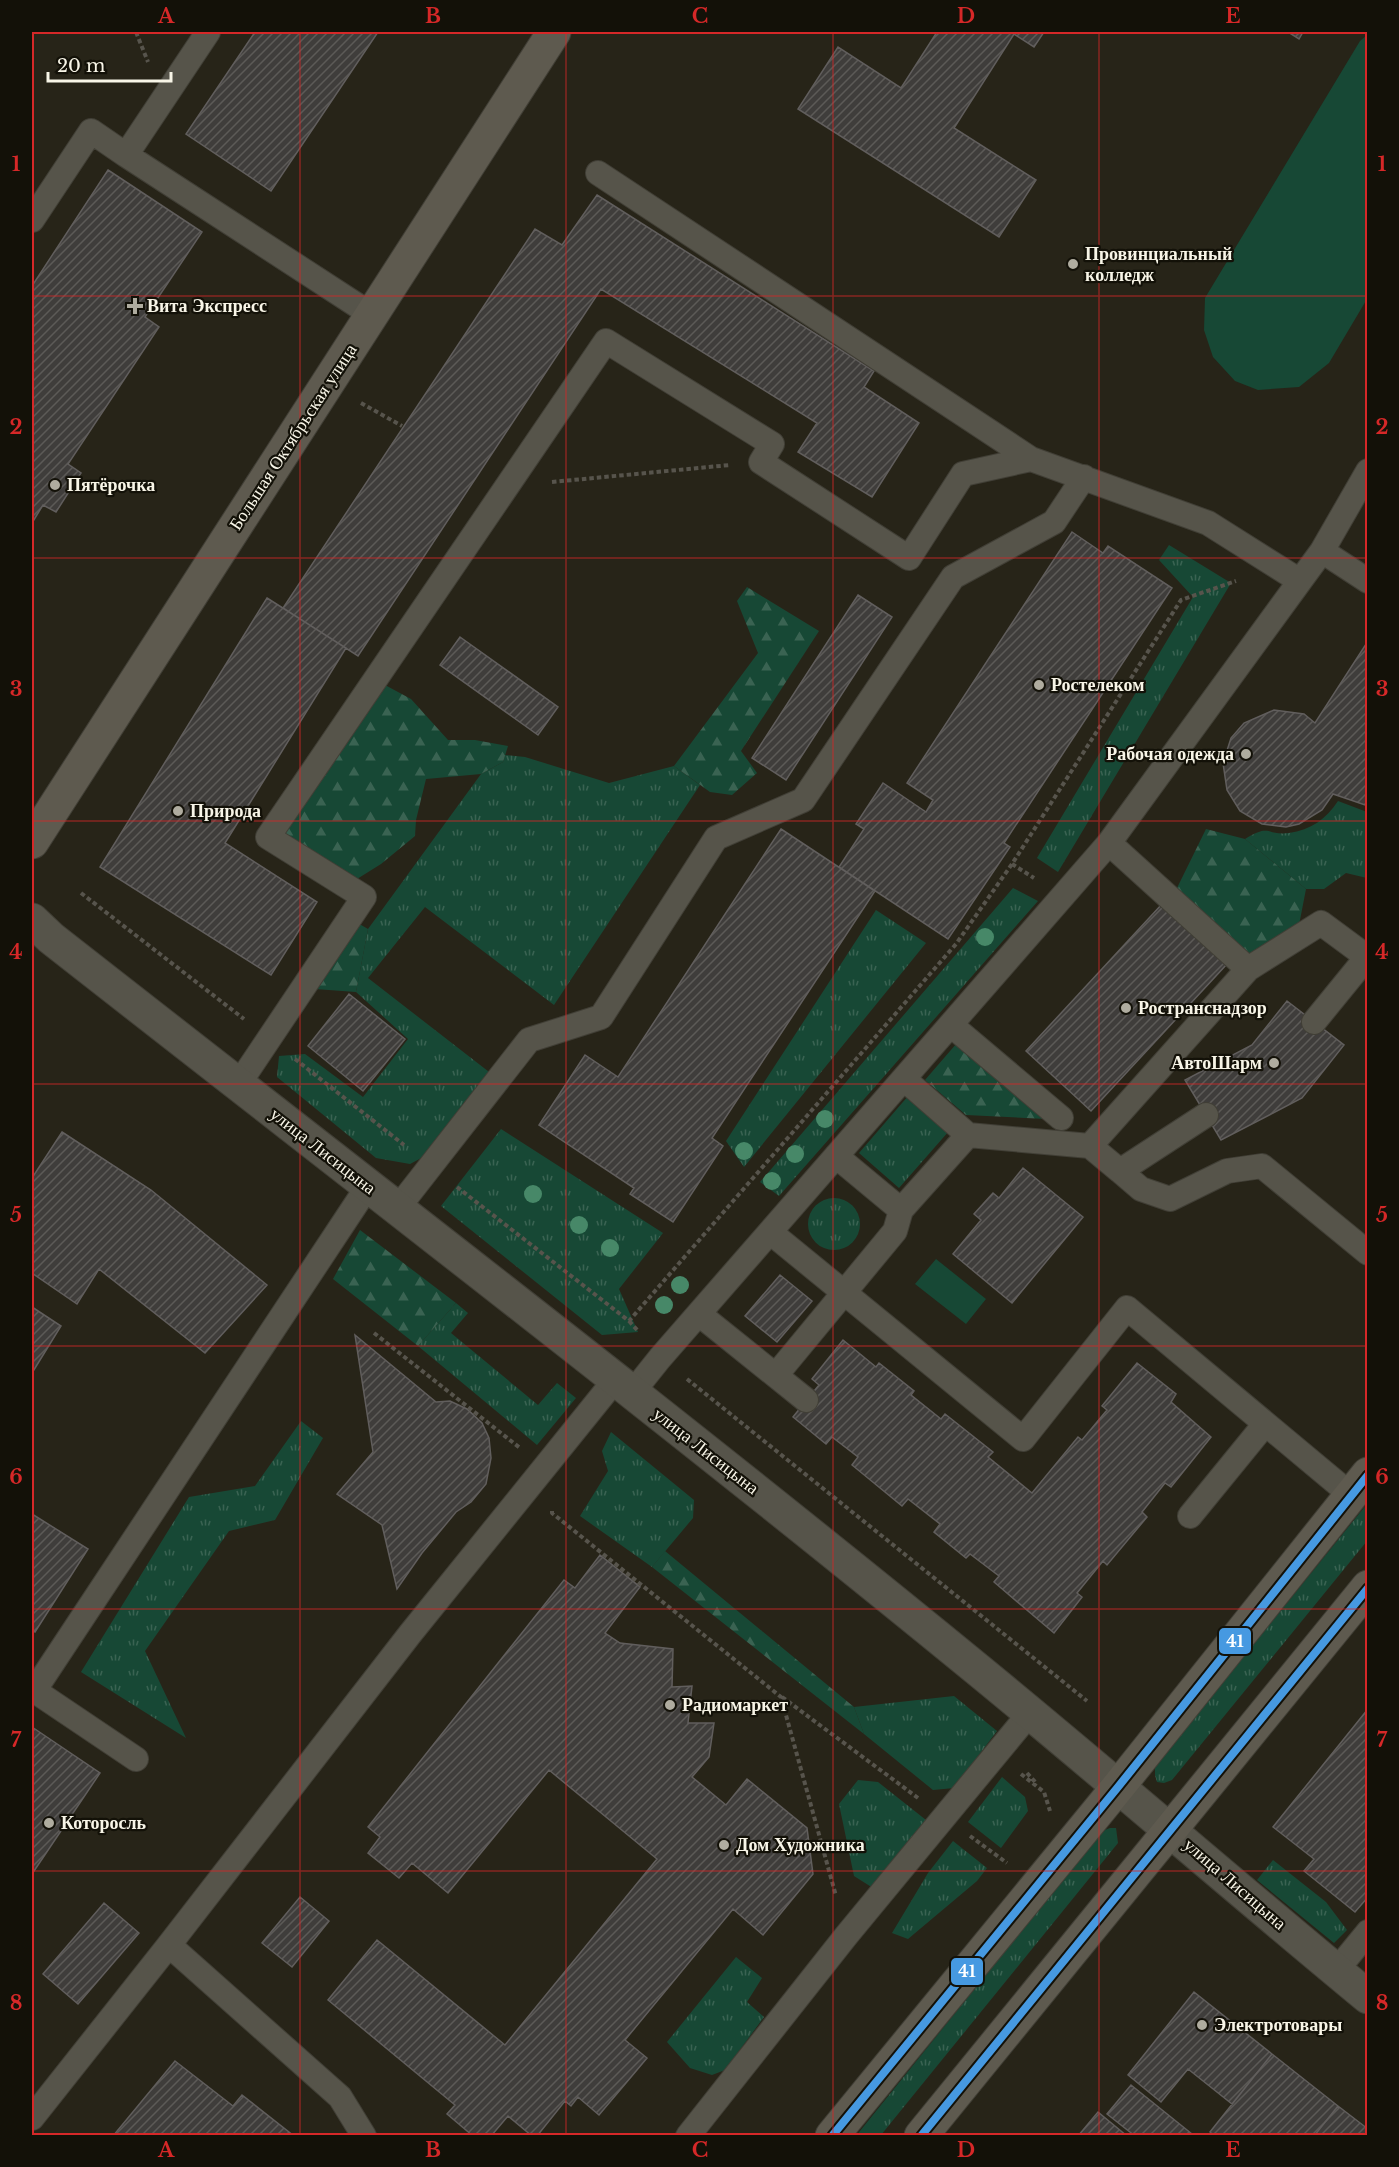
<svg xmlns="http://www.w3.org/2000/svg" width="1399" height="2167" font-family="'Libre Baskerville',serif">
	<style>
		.grass { fill: url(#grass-tufts) }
		.forest { fill: url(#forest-firs) }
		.park { fill: #174835 }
		.building { fill: url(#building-hatch); stroke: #615e5d; stroke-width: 1.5 }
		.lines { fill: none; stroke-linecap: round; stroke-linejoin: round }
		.lane-casing { stroke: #413f36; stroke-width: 26 }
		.street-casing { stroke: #413f36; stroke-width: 35 }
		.secondary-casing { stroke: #413f36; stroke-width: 35 }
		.path { stroke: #57544c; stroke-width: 4; stroke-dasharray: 4.5 3; stroke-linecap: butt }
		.lane { stroke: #56544a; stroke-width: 24 }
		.street { stroke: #56544a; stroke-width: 33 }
		.secondary { stroke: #5e5a4f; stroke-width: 33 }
		.bus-1-casing { stroke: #131108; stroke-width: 12 }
		.bus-1 { stroke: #4699e1; stroke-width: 8 }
		.tree { fill: #478868 }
		.grid { fill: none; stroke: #d62828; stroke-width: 1.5; stroke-opacity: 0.55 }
		.poi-dot { fill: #afac9f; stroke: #131108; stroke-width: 2 }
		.labels { text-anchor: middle; stroke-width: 4.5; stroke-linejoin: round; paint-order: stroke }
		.poi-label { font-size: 18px; font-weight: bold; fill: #f8f5e7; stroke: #131108; text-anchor: start }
		.street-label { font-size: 18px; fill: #f8f5e7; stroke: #131108 }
		.line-badge { stroke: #131108; stroke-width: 2 }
		.badge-label { font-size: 16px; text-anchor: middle; font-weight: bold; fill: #fff }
		.neatline { fill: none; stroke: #d62828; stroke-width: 2 }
		.grid-label { font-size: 20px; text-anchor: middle; font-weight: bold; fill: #d62828 }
	</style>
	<defs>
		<pattern id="grass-tufts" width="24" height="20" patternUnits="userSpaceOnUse" patternTransform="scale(1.5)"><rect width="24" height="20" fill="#174835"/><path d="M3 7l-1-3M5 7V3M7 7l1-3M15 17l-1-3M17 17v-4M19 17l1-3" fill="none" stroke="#3a6352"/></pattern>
		<pattern id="forest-firs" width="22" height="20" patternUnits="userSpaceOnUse" patternTransform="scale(1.5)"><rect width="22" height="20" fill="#174835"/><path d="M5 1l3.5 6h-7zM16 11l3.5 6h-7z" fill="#3a6352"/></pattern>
		<pattern id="building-hatch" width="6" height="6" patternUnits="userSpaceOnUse" patternTransform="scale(1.5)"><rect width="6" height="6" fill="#3f3d3b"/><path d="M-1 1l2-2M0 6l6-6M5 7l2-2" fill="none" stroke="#5c5a57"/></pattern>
	</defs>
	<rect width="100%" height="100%" fill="#272418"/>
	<path class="grass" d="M1169 545 1231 583 1058 872 1037 858 1193 597 1159 560Z
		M505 755 525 757 609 783 674 766 700 785 554 1005 425 907 368 978 493 1075 427 1155 410 1164 376 1158 277 1077 279 1056 305 1054 363 1097 408 1039 356 992 368 929 481 774 503 762Z
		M1338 801 1367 812V878L1346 873 1324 889H1306L1245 839C1271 823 1266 836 1289 833 1311 830 1326 819 1338 801Z
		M1013 888 1038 901 779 1196 760 1182Z
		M876 910 926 943 744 1167 726 1141Z
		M909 1095 949 1131 899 1188 859 1153Z
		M501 1129 663 1233 619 1289 638 1332 602 1335 441 1206Z
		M808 1224a26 26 0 1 1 52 0a26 26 0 1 1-52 0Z
		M456 1303 468 1313 451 1333 538 1405 557 1383 576 1398 537 1445 418 1346Z
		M301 1421 323 1438 275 1520 229 1531 145 1651 186 1738 81 1672 189 1497 255 1486Z
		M611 1432 694 1500 693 1518 652 1567 580 1516 608 1471 602 1451Z
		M1367 1504V1541L1172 1780 1164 1783 1157 1782 1155 1775V1766Z
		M954 1696 997 1731 954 1788 933 1790 864 1734 854 1707Z
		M1002 1777 1025 1797 1028 1811 1001 1848 968 1822Z
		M858 1780 878 1782 926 1820 873 1888 854 1876 839 1804Z
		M1110 1828H1116L1118 1843 881 2135 856 2136 1102 1831Z
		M953 1841 987 1868 977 1881 908 1939 892 1933 928 1873Z
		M1273 1860 1326 1902 1347 1930 1334 1943 1257 1880Z
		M736 1957 762 1978 747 2002 764 2017 725 2070 712 2075 690 2068 667 2042Z"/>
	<path class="forest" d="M747 587 819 631 741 751 757 773 732 795 710 792 674 766 758 653 737 601Z
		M385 685 411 699 448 740H475L508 746 503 762 481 774 426 779 416 820 415 836 381 864 357 879 277 835Z
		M1206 829 1245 839 1306 889 1299 925 1250 955 1177 888Z
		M356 922 368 929 356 992 315 989Z
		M957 1043 1046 1119 966 1115 925 1080Z
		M360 1230 456 1303 418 1346 333 1279Z
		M665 1551 854 1707 864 1734 652 1567Z"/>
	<path class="park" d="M1367 35V299L1329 363 1299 387 1258 390 1235 381 1213 357 1204 330 1205 298 1360 41Z
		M936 1259 986 1299 966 1324 915 1284Z"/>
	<path class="building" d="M255 32H378L271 191 186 134Z
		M937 32H1044L1034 47 1014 34 954 128 1036 180 999 237 798 109 838 47 901 88Z
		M1288 32H1303L1299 39Z
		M108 170 202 232 145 317 159 327 68 464 81 473 56 512 43 505 32 523V286Z
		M597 195 874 371 864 387 919 423 872 497 798 452 817 423 601 289 358 656 283 608 535 229 562 245Z
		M1072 532 1103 553 1108 546 1172 588 1004 843 1010 847 948 939 839 867 864 829 856 824 883 783 926 812 933 800 907 783Z
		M858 595 892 617 786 780 752 758Z
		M267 598 346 648 225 843 317 902 271 975 100 867Z
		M460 637 558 707 538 735 440 665Z
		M1368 641V806L1333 794 1322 810 1299 824 1286 827 1262 824 1240 811 1227 790 1223 763 1231 738 1244 723 1274 710 1304 714 1315 723Z
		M781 829 875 891 712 1138 723 1146 673 1222 630 1194 634 1188 539 1125 585 1055 618 1077Z
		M1162 904 1227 964 1091 1111 1026 1051Z
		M349 994 405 1039 363 1091 308 1046Z
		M1287 1001 1344 1045 1302 1098 1221 1140 1185 1080 1252 1045Z
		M62 1132 151 1190 267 1285 205 1353 99 1269 77 1304 32 1273V1178Z
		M1023 1168 1083 1217 1012 1303 953 1254 981 1220 974 1214 993 1193 999 1198Z
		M780 1275 812 1301 777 1342 745 1316Z
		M32 1307 61 1326 32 1373Z
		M355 1335 436 1402 450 1401 467 1409 482 1423 489 1438 491 1458 486 1484 471 1502 456 1512 422 1553 397 1589 382 1525 337 1494 373 1452Z
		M843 1340 876 1367 879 1363 914 1391 911 1395 941 1419 945 1414 993 1452 988 1457 1032 1493 1078 1437 1082 1440 1107 1410 1102 1406 1137 1363 1176 1394 1171 1402 1211 1437 1171 1487 1165 1483 1142 1512 1147 1517 1107 1565 1103 1561 1077 1593 1082 1597 1054 1633 994 1582 999 1576 970 1554 966 1558 934 1532 940 1524 908 1499 902 1506 852 1465 858 1457 832 1437 826 1444 793 1417 819 1385 812 1379Z
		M32 1514 88 1549 35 1632 32 1629Z
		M600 1555 640 1587 605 1633 620 1643 673 1649 672 1687 692 1686 688 1723H714L709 1757 692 1777 726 1805 747 1779 807 1828 813 1874 763 1935 733 1909 625 2040 647 2058 599 2115 578 2097 571 2106 565 2101 537 2136H532L508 2116 491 2136H473L447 2114 455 2105 328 2000 377 1940 505 2045 657 1859 549 1770 448 1893 412 1863 399 1878 368 1853 380 1837 368 1827 564 1580 575 1588Z
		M1368 1709V1897L1355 1912 1304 1871 1314 1859 1273 1827Z
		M32 1727 100 1773 32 1874Z
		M300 1897 329 1921 292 1967 262 1943Z
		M104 1903 139 1933 78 2004 43 1974Z
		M1194 1992 1272 2054 1232 2104 1188 2069 1161 2102 1128 2075Z
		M1272 2054 1338 2106 1314 2136H1214L1210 2132Z
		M175 2061 233 2106 242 2095 294 2136H113Z
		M1131 2085 1192 2134 1190 2136H1135L1107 2114Z
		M1338 2106 1368 2129V2136H1314Z
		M1098 2112 1127 2136H1078Z"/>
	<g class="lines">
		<g class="lane-casing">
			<path id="lane" d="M208 32 126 155 372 315
				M598 173 1031 459 1208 523 1300 581 1109 843 660 1358 632 1393
				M32 220 91 131 126 155
				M1322 551 1368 581
				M1300 581 1322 551 1368 471
				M1109 843 1248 969
				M951 1025 1061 1118
				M904 1079 968 1135
				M238 1085 364 897 268 837 606 341 772 444 761 462 909 558 963 474 1031 459
				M1090 1146 1120 1171 1206 1115
				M836 1156 901 1210 968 1135 1090 1146 1248 969 1321 923 1367 957 1314 1022
				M1120 1171 1141 1189 1170 1199 1227 1171 1262 1166 1368 1253
				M397 1209 529 1040 601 1017 716 838 803 800 953 577 1054 522 1084 477
				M770 1232 1023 1439 1127 1308 1351 1495
				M699 1314 806 1400
				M776 1375 895 1231 901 1210
				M1190 1516 1265 1424
				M32 1689 136 1759
				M34 1691 368 1186
				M169 1945 340 2097 364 2136
				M1336 1971 1368 1932
				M32 2118 169 1945 410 1634 615 1380
				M688 2136 846 1936 1030 1713"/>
		</g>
		<g class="street-casing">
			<path id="street" d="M32 920 51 938C361 1181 673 1420 977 1669 1109 1777 1237 1889 1368 1997"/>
		</g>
		<g class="secondary-casing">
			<path id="secondary" d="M32 842 554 32
				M832 2136 1118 1787 1368 1474
				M921 2136 1368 1587"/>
		</g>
		<path class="path" d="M136 32 148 62
			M361 403 402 426
			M552 482 730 465
			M1012 864 1034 878
			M81 893 244 1019
			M295 1059 404 1145
			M457 1187 629 1321 956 944 1012 864 1181 600 1236 581
			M629 1321 639 1332
			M374 1333 520 1448
			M687 1379 1087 1701
			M552 1511V1513L781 1697 836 1896
			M782 1697 918 1798
			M1027 1773 1037 1784
			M1021 1774 1044 1792 1050 1811
			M970 1836 1007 1863"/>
		<use href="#lane" class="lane"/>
		<use href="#street" class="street"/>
		<use href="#secondary" class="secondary"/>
		<g class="bus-1-casing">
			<path id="bus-1" d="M832 2136 1118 1787 1368 1475
				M921 2136 1368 1588"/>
		</g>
		<use href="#bus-1" class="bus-1"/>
	</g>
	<g class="tree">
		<circle cx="985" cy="937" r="9"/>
		<circle cx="825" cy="1119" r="9"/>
		<circle cx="744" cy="1151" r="9"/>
		<circle cx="795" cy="1154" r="9"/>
		<circle cx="772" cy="1181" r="9"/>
		<circle cx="533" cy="1194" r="9"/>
		<circle cx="579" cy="1225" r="9"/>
		<circle cx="610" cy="1248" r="9"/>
		<circle cx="680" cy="1285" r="9"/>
		<circle cx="664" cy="1305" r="9"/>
	</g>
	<path class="grid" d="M300 32V2136M566 32V2136M833 32V2136M1099 32V2136M32 296H1368M32 558H1368M32 821H1368M32 1084H1368M32 1346H1368M32 1609H1368M32 1871H1368"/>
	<g class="poi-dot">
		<circle cx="1073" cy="264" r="6"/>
		<path d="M132 297h6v6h6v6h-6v6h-6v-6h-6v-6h6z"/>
		<circle cx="55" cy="485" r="6"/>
		<circle cx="1039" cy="685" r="6"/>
		<circle cx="1246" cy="754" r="6"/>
		<circle cx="178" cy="811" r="6"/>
		<circle cx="1126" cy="1008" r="6"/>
		<circle cx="1274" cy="1063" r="6"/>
		<circle cx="670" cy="1705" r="6"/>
		<circle cx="49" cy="1823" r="6"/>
		<circle cx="724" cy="1845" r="6"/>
		<circle cx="1202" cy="2025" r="6"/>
	</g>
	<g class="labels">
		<g class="poi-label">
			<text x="1085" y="260">Провинциальный<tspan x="1085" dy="21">колледж</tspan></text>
			<text x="147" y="312">Вита Экспресс</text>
			<text x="67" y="491">Пятёрочка</text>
			<text x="1051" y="691">Ростелеком</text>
			<text x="1234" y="760" text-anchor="end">Рабочая одежда</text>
			<text x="190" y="817">Природа</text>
			<text x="1138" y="1014">Ространснадзор</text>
			<text x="1262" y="1069" text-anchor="end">АвтоШарм</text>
			<text x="682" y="1711">Радиомаркет</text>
			<text x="61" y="1829">Которосль</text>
			<text x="736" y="1851">Дом Художника</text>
			<text x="1214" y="2031">Электротовары</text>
		</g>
		<g class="street-label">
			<text transform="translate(293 437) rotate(-57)" y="6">Большая Октябрьская улица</text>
			<text transform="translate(323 1151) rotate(38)" y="6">улица Лисицына</text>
			<text transform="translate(706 1451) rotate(38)" y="6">улица Лисицына</text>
			<text transform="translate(1235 1884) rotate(41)" y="6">улица Лисицына</text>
		</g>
	</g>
	<g class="line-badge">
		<rect x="1218" y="1627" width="34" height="28" rx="6" fill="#4699e1"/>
		<rect x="950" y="1957" width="34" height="29" rx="6" fill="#4699e1"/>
	</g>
	<g class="badge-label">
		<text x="1235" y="1647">41</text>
		<text x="967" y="1977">41</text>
	</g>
	<rect width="1399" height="2167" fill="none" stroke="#131108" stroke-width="66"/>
	<path d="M48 72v9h123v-9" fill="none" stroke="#f8f5e7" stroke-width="3"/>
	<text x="57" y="72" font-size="18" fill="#f8f5e7" stroke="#131108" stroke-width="4.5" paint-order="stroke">20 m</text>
	<rect x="33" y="33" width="1333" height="2101" class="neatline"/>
	<g class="grid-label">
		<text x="166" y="23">A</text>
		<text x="433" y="23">B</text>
		<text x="700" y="23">C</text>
		<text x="966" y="23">D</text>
		<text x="1233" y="23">E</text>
		<text x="16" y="171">1</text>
		<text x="1382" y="171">1</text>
		<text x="16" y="434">2</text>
		<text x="1382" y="434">2</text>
		<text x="16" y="696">3</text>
		<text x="1382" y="696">3</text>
		<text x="16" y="959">4</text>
		<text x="1382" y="959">4</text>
		<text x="16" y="1222">5</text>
		<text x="1382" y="1222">5</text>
		<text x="16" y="1484">6</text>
		<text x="1382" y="1484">6</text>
		<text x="16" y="1747">7</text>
		<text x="1382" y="1747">7</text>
		<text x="16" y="2010">8</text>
		<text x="1382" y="2010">8</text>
		<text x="166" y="2157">A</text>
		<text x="433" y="2157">B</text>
		<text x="700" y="2157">C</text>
		<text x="966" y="2157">D</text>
		<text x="1233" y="2157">E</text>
	</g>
</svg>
